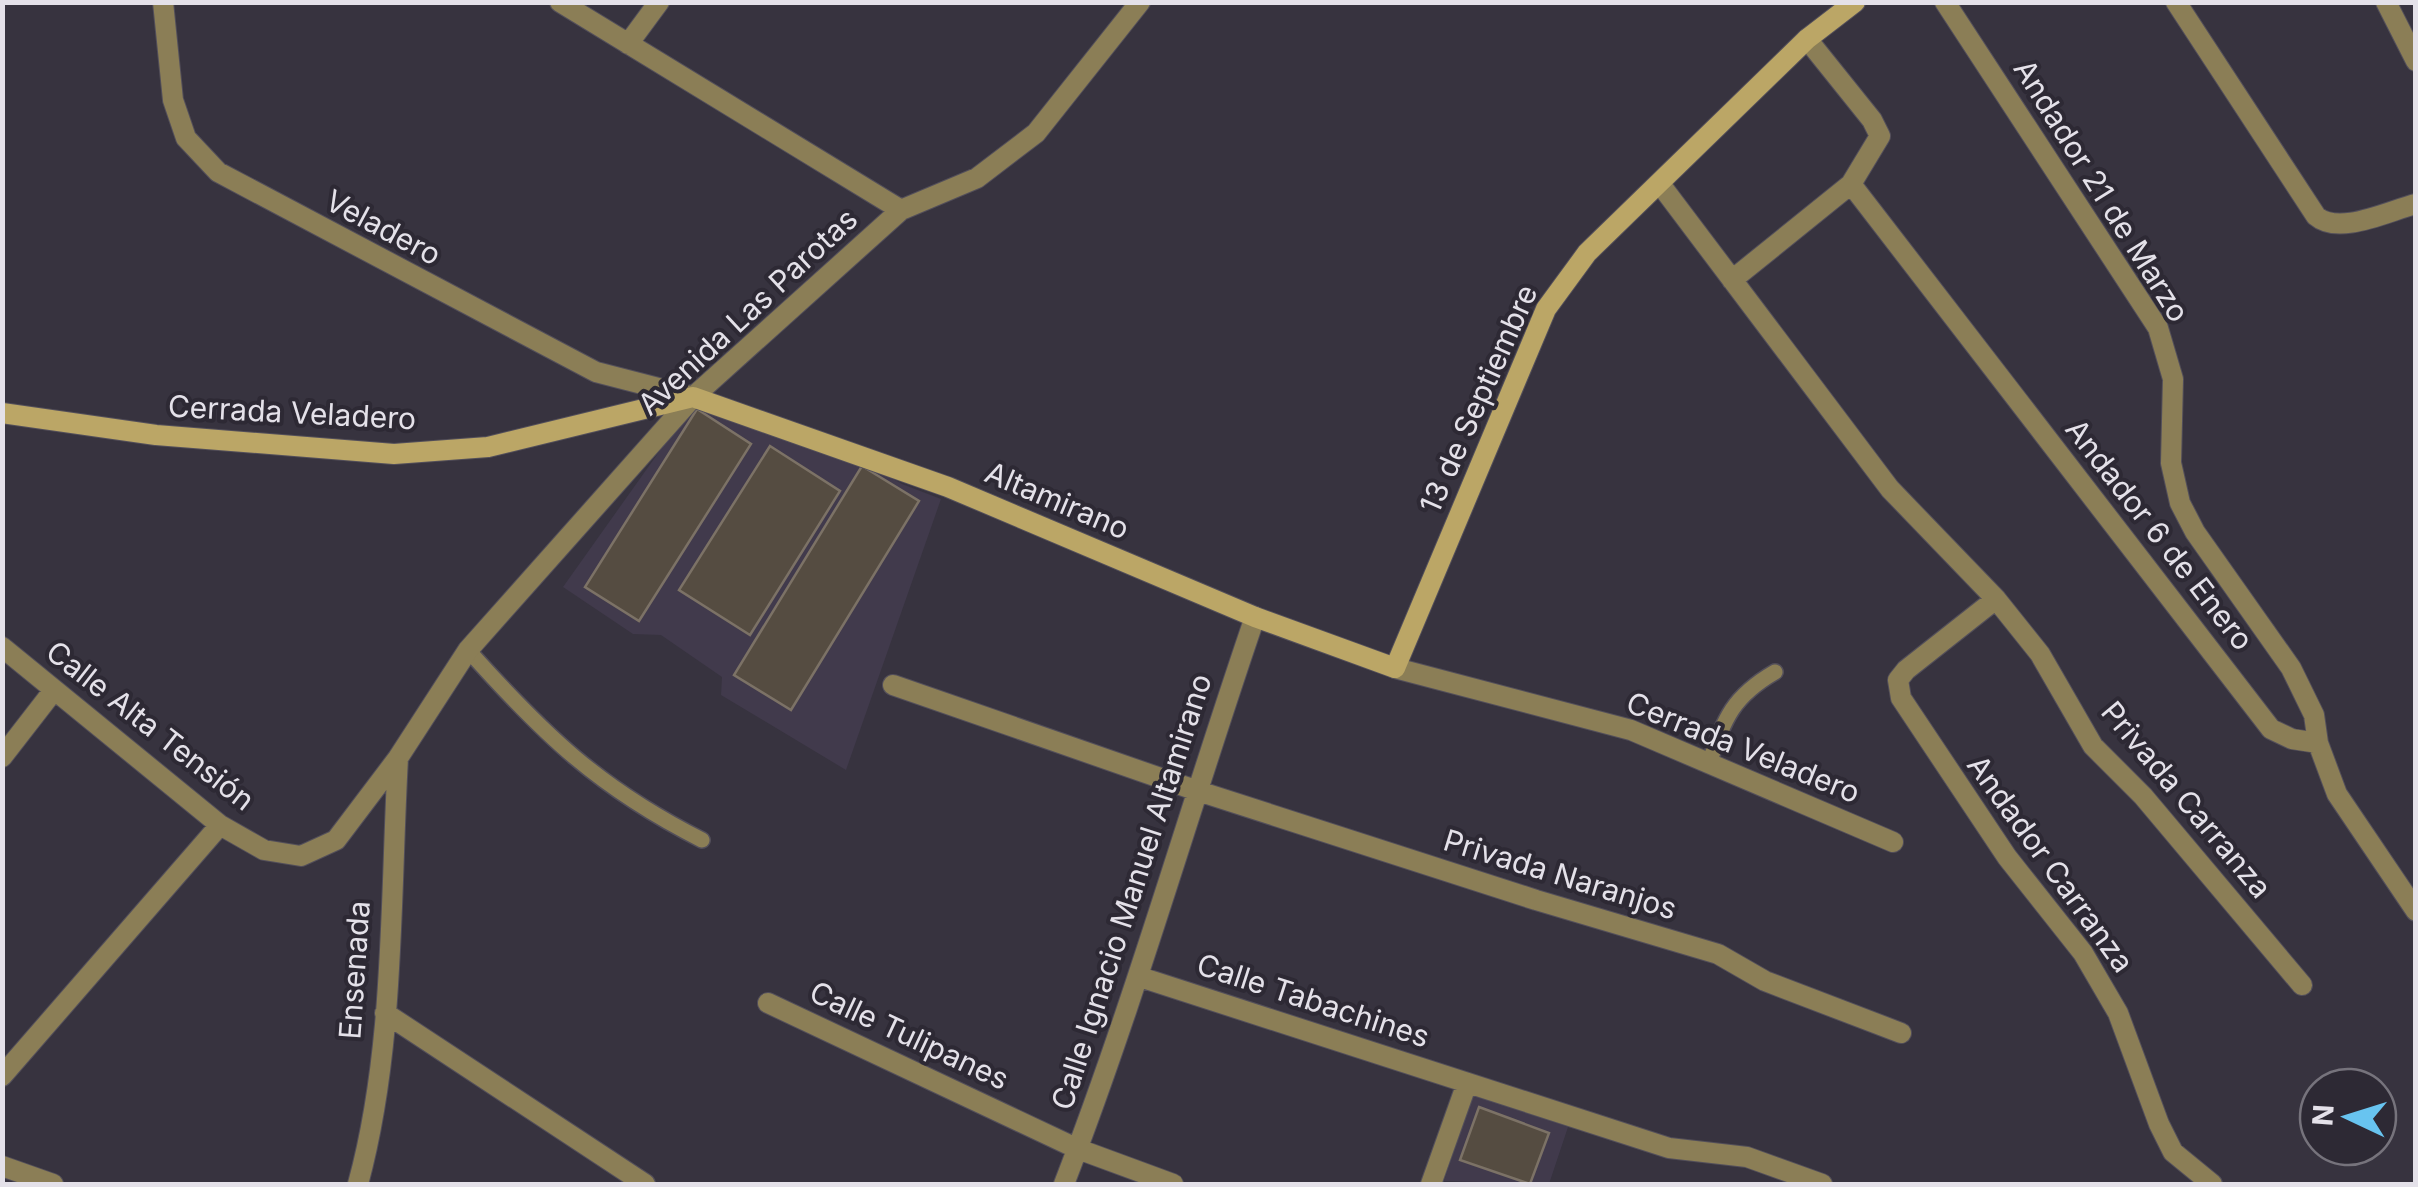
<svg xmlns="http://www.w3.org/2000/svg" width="2418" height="1187" font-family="Inter,sans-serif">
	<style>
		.built { fill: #413a4c }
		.building { fill: #554c41; stroke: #7c7266; stroke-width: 2.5 }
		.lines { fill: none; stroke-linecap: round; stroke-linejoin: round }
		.lane-casing { stroke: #534f5a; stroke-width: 18 }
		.street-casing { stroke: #534f5a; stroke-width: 22 }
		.secondary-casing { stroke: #534f5a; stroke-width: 22 }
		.lane { stroke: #8b7e56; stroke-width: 15 }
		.street { stroke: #8b7e56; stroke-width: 20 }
		.secondary { stroke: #bba666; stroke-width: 20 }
		.labels { text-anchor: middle; stroke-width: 8; stroke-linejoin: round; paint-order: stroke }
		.street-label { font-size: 30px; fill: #e4e1e9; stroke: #2d2934 }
	</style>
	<rect width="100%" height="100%" fill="#37333f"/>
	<path class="built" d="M693 404 863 462 902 484 941 499 846 770 721 695 722 677 661 635 633 634 563 587Z
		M1473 1095 1568 1127 1549 1184 1444 1181Z"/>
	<path class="building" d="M697 409 751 444 639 621 585 587Z
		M770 446 840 491 750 635 679 590Z
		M862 466 919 501 791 710 734 675Z
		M1479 1107 1549 1133 1530 1184 1460 1160Z"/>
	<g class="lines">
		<g class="lane-casing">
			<path id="lane" d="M468 650C544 735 599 788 702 840
				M1709 763C1725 718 1732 697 1775 672"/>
		</g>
		<g class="street-casing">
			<path id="street" d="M163 2 173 100 186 138 218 172 596 372 693 397
				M560 2 901 210
				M1945 2 2158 328 2173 379 2171 463 2180 503 2195 532 2291 668 2314 715 2318 743 2337 794 2416 911
				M2176 2 2316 216C2339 236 2388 211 2416 204
				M2386 2 2416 61
				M628 44 659 2
				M1660 184 1890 489 1996 599 2040 654 2093 746 2143 796 2302 985
				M1851 184 2271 729 2292 739 2318 743
				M1732 280 1851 184 1880 136 1872 120 1807 39
				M1996 599 1906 670 1898 680 1901 698 2007 857 2083 953 2118 1013 2159 1124 2173 1152 2212 1184
				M2 647 220 825 264 850 301 856 336 840 398 758 468 650 693 397 901 210 977 178 1036 133 1140 2
				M1395 668 1631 730 1893 842
				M893 685 1195 790 1536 900 1718 954 1765 981 1901 1033
				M2 757 54 690
				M1140 977 1669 1148 1747 1157 1822 1184
				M768 1003 1078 1149 1173 1184
				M385 1013 645 1184
				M2 1076 220 825
				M2 1166 53 1184
				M358 1184C395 1048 390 899 398 758
				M1064 1184C1136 998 1190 806 1255 617
				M1431 1184 1467 1083"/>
		</g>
		<g class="secondary-casing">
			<path id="secondary" d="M2 413 156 435 394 454 488 447 693 397 948 487 1255 617 1395 668 1546 309 1587 253 1807 39 1855 2"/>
		</g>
		<use href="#lane" class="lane"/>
		<use href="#street" class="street"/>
		<use href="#secondary" class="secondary"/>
	</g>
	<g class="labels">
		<g class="street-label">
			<text transform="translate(2101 191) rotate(58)" y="10">Andador 21 de Marzo</text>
			<text transform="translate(383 228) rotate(28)" y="10">Veladero</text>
			<text transform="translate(748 312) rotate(-43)" y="10">Avenida Las Parotas</text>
			<text transform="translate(1479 399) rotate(-66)" y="10">13 de Septiembre</text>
			<text transform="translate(292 413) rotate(3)" y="10">Cerrada Veladero</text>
			<text transform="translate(1057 501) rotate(23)" y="10">Altamirano</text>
			<text transform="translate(2159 535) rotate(52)" y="10">Andador 6 de Enero</text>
			<text transform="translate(150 726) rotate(38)" y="10">Calle Alta Tensión</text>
			<text transform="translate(1743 748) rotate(22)" y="10">Cerrada Veladero</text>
			<text transform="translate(2186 800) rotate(50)" y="10">Privada Carranza</text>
			<text transform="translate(2050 864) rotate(54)" y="10">Andador Carranza</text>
			<text transform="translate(1560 875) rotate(17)" y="10">Privada Naranjos</text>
			<text transform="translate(1132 892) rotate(-72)" y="10">Calle Ignacio Manuel Altamirano</text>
			<text transform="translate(355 970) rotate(-86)" y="10">Ensenada</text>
			<text transform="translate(1313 1001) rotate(18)" y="10">Calle Tabachines</text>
			<text transform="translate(909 1036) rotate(25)" y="10">Calle Tulipanes</text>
		</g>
	</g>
	<rect width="2418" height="1187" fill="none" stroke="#e4e1e9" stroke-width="10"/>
	<g transform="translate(2348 1117) rotate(274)"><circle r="48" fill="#2d2934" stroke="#76737c" stroke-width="2.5"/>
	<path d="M0-8L18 38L0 25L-18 38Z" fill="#68c4f0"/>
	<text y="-15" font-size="28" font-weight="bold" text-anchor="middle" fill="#e4e1e9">N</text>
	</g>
</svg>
